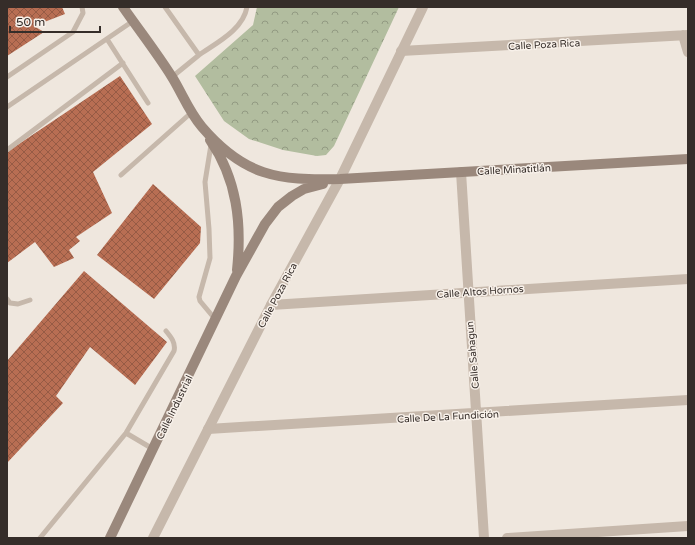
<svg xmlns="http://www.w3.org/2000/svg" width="695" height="545" font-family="'Varela Round',sans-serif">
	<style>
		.park { fill: url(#park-crowns) }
		.building { fill: url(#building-cross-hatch) }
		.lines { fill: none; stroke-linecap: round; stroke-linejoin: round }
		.service { stroke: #c6b8ab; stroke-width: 5 }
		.minor { stroke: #c6b8ab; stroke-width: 10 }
		.tertiary { stroke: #c6b8ab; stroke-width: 10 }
		.secondary { stroke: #9a887c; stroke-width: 10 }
		.labels { text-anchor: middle; stroke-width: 3; stroke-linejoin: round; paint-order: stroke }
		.street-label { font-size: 10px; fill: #352d29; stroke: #f8f1ea }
	</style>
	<defs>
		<pattern id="park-crowns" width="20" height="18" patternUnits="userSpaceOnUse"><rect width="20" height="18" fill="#b2bd9f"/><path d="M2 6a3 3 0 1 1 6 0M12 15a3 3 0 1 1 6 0" fill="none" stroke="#929a82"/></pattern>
		<pattern id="building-cross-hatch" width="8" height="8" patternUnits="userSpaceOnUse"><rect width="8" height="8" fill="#b86e53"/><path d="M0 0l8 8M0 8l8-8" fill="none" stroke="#965b45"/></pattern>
	</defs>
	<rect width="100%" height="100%" fill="#efe7de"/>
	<path class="park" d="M257 7H399L334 146 326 155 317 156 283 150 249 139 224 121 195 76 253 25Z"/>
	<path class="building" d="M7 7H62L65 14 34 26 44 32 7 56Z
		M120 76 152 124 93 172 112 213 76 237 80 241 69 250 74 258 54 267 35 242 7 263V152Z
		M153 184 201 227 200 243 154 299 97 255Z
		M84 271 167 342 135 385 90 347 56 396 63 403 7 463V361Z"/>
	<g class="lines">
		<path class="service" d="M165 7 199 55 172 77
			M107 39 148 103
			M199 55C216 43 243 30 247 7
			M7 77 73 32 83 13 82 7
			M7 107 133 21
			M211 145 205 182 209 229 210 258 199 297 200 301 215 319
			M7 150 123 63
			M121 175 192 112
			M7 299 10 303 18 304 30 300
			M126 433 153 449
			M40 538 126 433 174 351C176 343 171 337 166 331"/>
		<path class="minor" d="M683 35 688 52
			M401 51 688 35
			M461 172 484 538
			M271 305 688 279
			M208 429 688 400
			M507 538 688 526"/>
		<path class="tertiary" d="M153 538 271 305 340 179 423 7"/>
		<path class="secondary" d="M123 7C139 30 157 53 172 77 182 93 189 112 202 127 244 176 278 181 340 179L688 159
			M210 140C237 179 242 223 237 270
			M110 538 236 276 265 224 278 207 292 196 304 189 323 184"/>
	</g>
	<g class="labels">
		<g class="street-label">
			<text transform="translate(544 44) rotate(-3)" y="4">Calle Poza Rica</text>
			<text transform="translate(514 169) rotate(-3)" y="4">Calle Minatitlán</text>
			<text transform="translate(480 291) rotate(-4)" y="4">Calle Altos Hornos</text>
			<text transform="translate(277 295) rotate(-62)" y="4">Calle Poza Rica</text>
			<text transform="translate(472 355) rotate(-95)" y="4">Calle Sahagun</text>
			<text transform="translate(174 407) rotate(-64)" y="4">Calle Industrial</text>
			<text transform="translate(448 416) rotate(-3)" y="4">Calle De La Fundición</text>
		</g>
	</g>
	<rect width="695" height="545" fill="none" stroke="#352d29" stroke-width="16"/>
	<path d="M10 26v6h90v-6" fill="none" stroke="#352d29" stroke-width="2"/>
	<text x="16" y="26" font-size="12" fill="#352d29" stroke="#f8f1ea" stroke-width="3" paint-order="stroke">50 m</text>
</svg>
